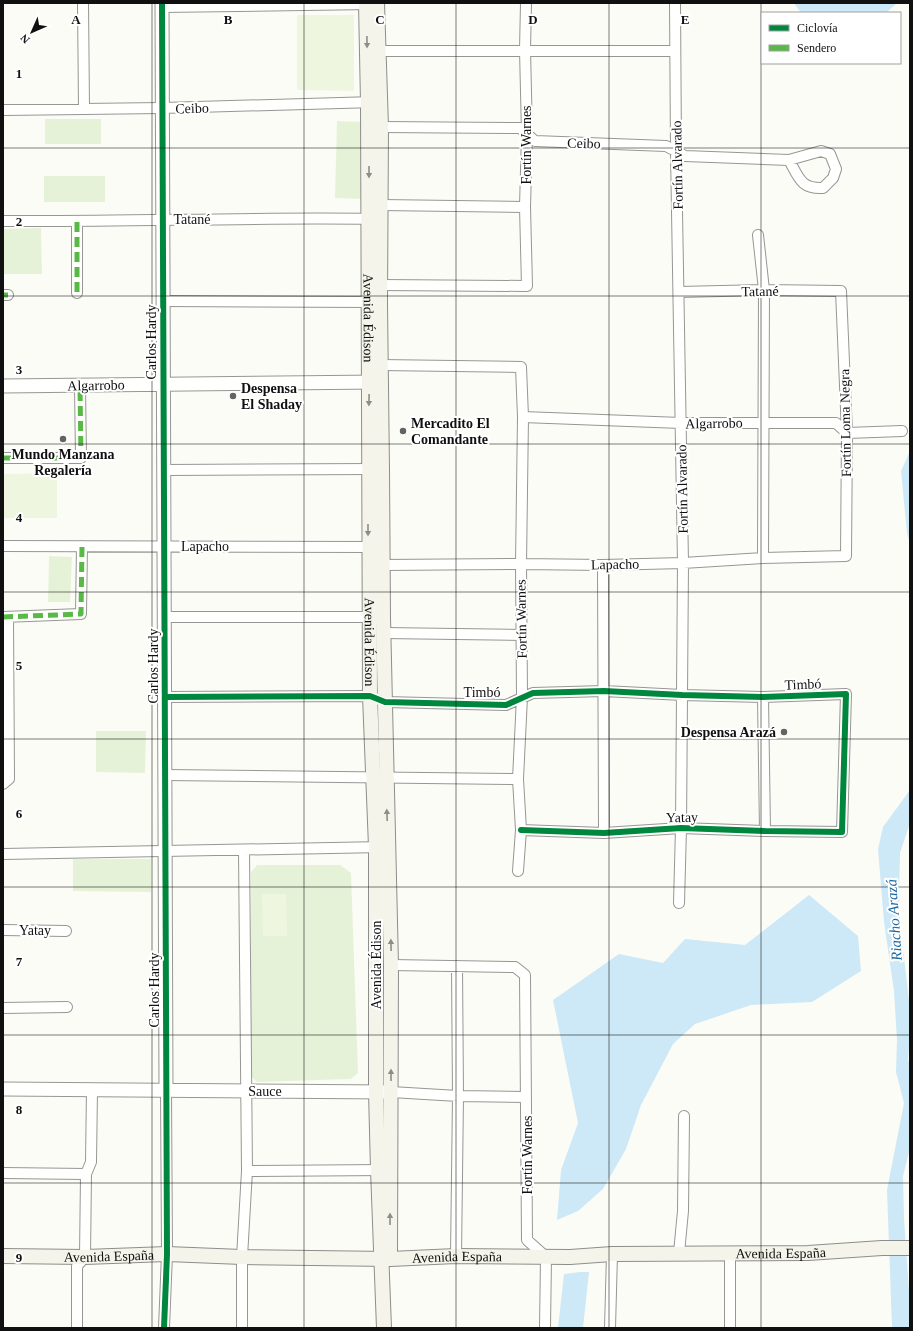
<svg xmlns="http://www.w3.org/2000/svg" width="913" height="1331" font-family="'Times New Roman',serif">
	<style>
		.green { fill: #e6f2d7 }
		.pitch { fill: #eff6e0 }
		.water { fill: #cde8f6 }
		.lines { fill: none; stroke-linecap: round; stroke-linejoin: round }
		.minor-casing { stroke: #969694; stroke-width: 12 }
		.tertiary-casing { stroke: #969694; stroke-width: 15 }
		.secondary-casing { stroke: #8d8d8b; stroke-width: 16 }
		.minor { stroke: #fffffe; stroke-width: 10 }
		.tertiary { stroke: #fffffe; stroke-width: 13 }
		.secondary { stroke: #f5f4eb; stroke-width: 14 }
		.quiet { stroke: #58b947; stroke-width: 5; stroke-dasharray: 10 5; stroke-linecap: butt }
		.cycleway-casing { stroke: #fff; stroke-width: 8 }
		.cycleway { stroke: #00873e; stroke-width: 6 }
		.oneway { fill: #8e8d88 }
		.grid { fill: none; stroke: #101010; stroke-width: 1; stroke-opacity: 0.55 }
		.poi-dot { fill: #636361; stroke: #fff; stroke-width: 1.5 }
		.labels { text-anchor: middle; stroke-width: 4; stroke-linejoin: round; paint-order: stroke }
		.street-label { font-size: 14px; fill: #101010; stroke: #fff }
		.poi-label { font-size: 14px; font-weight: bold; fill: #101010; stroke: #fff; text-anchor: start }
		.water-label { font-size: 15px; font-style: italic; fill: #1a67a1; stroke: #fff }
		.grid-label { font-size: 13px; text-anchor: middle; font-weight: bold; fill: #101010; stroke: #fff; stroke-width: 4; stroke-linejoin: round; paint-order: stroke }
	</style>
	<rect width="100%" height="100%" fill="#fcfcf7"/>
	<path class="green" d="M45 119H101V144H45Z
		M337 121 363 122 361 199 335 198Z
		M44 176H105V202H44Z
		M41 228 42 274H3V229Z
		M49 556 72 557 70 602H48Z
		M96 731H146L145 773 96 772Z
		M73 859H151V892L73 891Z
		M257 865H340L351 873 358 1073 351 1079 257 1082 251 1076V872Z"/>
	<path class="pitch" d="M297 15H354V91L297 90Z
		M57 473V518H3V474Z
		M262 894H286L287 936H263Z"/>
	<path class="water" d="M794 3H897L886 13H801Z
		M910 451V544L907 533 901 471Z
		M910 790V823L900 853 899 891 900 923 909 1001 910 1037 908 1059 910 1067V1148L903 1176 904 1219 910 1305V1328H892L887 1190 904 1103 896 1072 897 1040 894 991 884 922 878 849 883 827Z
		M809 895 858 936 861 971 812 1002 751 1005 695 1024 673 1044 641 1105 626 1149 603 1189 578 1211 557 1220 561 1170 578 1123 553 1000 619 954 663 963 685 939 745 945Z
		M580 1272H589L583 1328H558L564 1274Z"/>
	<g class="lines">
		<g class="minor-casing">
			<path id="minor" d="M83 3 84 108
				M675 3 676 152 683 563 681 828 679 903
				M162 7 372 4
				M379 51H675
				M3 110 162 108 375 102
				M381 127 520 128 535 141 666 146 685 156 789 160 821 151 830 154 836 169 833 178 823 188C801 189 799 178 789 160
				M381 205 525 207
				M3 221C127 222 251 217 375 219
				M77 222V293
				M758 235 764 290 763 558
				M380 285 527 286 525 207 527 134 525 50 526 3
				M3 295H8
				M163 301 375 302
				M380 365 521 367 523 417 521 564 522 697 518 779 521 830 518 871
				M523 417 681 423H836L847 433 902 431
				M3 458H81L80 386
				M164 470 376 469
				M3 546 375 547
				M383 565 521 564 603 565 683 563 763 558 846 556 847 433 841 291 764 290 679 292
				M603 565 604 833
				M3 617 81 614 82 546
				M164 617H376
				M384 633 522 635
				M165 697 370 696 385 702 506 705 533 693 604 691 682 695 763 697 846 694 842 832 765 831 681 828 604 833 521 830
				M763 697 765 831
				M165 775 518 779
				M3 784 9 779 8 617
				M3 854 383 847
				M3 930 66 931
				M391 965 515 967 525 975 527 1240 546 1257 545 1328
				M3 1008 67 1007
				M391 1092 458 1096 526 1097
				M247 1171 385 1170
				M3 1173 86 1174
				M679 1253 683 1211 684 1116
				M730 1253V1328
				M456 1256 458 1096 457 966
				M77 1328V1266L85 1257 86 1174 91 1162 92 1090
				M164 1328 167 1254 166 1090
				M242 1328V1257L247 1171 244 851
				M610 1328 612 1254"/>
		</g>
		<g class="tertiary-casing">
			<path id="tertiary" d="M162 3 166 1090
				M3 386 379 382
				M3 1089 387 1092"/>
		</g>
		<g class="secondary-casing">
			<g id="secondary">
				<path id="s1" d="M366 3 368 103 370 696 376 847V1092L378 1170 384 1328"/>
				<path d="M377 3 381 127 380 303 382 469 383 617 391 965 390 1254"/>
				<path id="s2" d="M3 1256 85 1257 167 1254 242 1257 390 1259 456 1256 570 1257 612 1254 808 1253 882 1248H910"/>
			</g>
		</g>
		<use href="#minor" class="minor"/>
		<use href="#tertiary" class="tertiary"/>
		<use href="#secondary" class="secondary"/>
		<path class="quiet" d="M77 222V293
			M3 295H8
			M3 458H81L80 386
			M3 617 81 614 82 546"/>
		<g class="cycleway-casing">
			<path id="cycleway" d="M162 3 167 1254 164 1328
				M165 697 370 696 385 702 506 705 533 693 604 691 682 695 763 697 846 694 842 832 765 831 681 828 604 833 521 830"/>
		</g>
		<use href="#cycleway" class="cycleway"/>
	</g>
	<defs><path id="oneway-solid" d="M-6-.8H1V-3.2L6.5 0L1 3.2V.8H-6Z"/></defs>
	<g class="oneway">
		<use href="#oneway-solid" transform="translate(367 42) rotate(89)"/>
		<use href="#oneway-solid" transform="translate(369 172) rotate(90)"/>
		<use href="#oneway-solid" transform="translate(369 400) rotate(91)"/>
		<use href="#oneway-solid" transform="translate(368 530) rotate(90)"/>
		<use href="#oneway-solid" transform="translate(387 815) rotate(-92)"/>
		<use href="#oneway-solid" transform="translate(391 945) rotate(-91)"/>
		<use href="#oneway-solid" transform="translate(391 1075) rotate(-90)"/>
		<use href="#oneway-solid" transform="translate(390 1219) rotate(-90)"/>
	</g>
	<path class="grid" d="M152 3V1328M304 3V1328M456 3V1328M609 3V1328M761 3V1328M3 148H910M3 296H910M3 444H910M3 592H910M3 739H910M3 887H910M3 1035H910M3 1183H910"/>
	<g class="poi-dot">
		<circle cx="233" cy="396" r="4"/>
		<circle cx="403" cy="431" r="4"/>
		<circle cx="63" cy="439" r="4"/>
		<circle cx="784" cy="732" r="4"/>
	</g>
	<g class="labels">
		<g class="street-label">
			<text transform="translate(192 108) rotate(-2)" y="5">Ceibo</text>
			<text transform="translate(584 143) rotate(2)" y="5">Ceibo</text>
			<text transform="translate(526 145) rotate(-90)" y="5">Fortín Warnes</text>
			<text transform="translate(677 165) rotate(-91)" y="5">Fortín Alvarado</text>
			<text x="192" y="224">Tatané</text>
			<text transform="translate(760 291) rotate(-1)" y="5">Tatané</text>
			<text dy="5" stroke="none"><textPath href="#s1" startOffset="315">Avenida Édison</textPath></text>
			<text transform="translate(151 342) rotate(-90)" y="5">Carlos Hardy</text>
			<text transform="translate(96 385) rotate(-1)" y="5">Algarrobo</text>
			<text transform="translate(714 423) rotate(-1)" y="5">Algarrobo</text>
			<text transform="translate(845 423) rotate(-91)" y="5">Fortín Loma Negra</text>
			<text transform="translate(682 489) rotate(-91)" y="5">Fortín Alvarado</text>
			<text x="205" y="551">Lapacho</text>
			<text transform="translate(615 564) rotate(-1)" y="5">Lapacho</text>
			<text transform="translate(521 619) rotate(-91)" y="5">Fortín Warnes</text>
			<text dy="5" stroke="none"><textPath href="#s1" startOffset="639">Avenida Édison</textPath></text>
			<text transform="translate(153 666) rotate(-90)" y="5">Carlos Hardy</text>
			<text transform="translate(803 684) rotate(-2)" y="5">Timbó</text>
			<text x="482" y="697">Timbó</text>
			<text transform="translate(682 817) rotate(-1)" y="5">Yatay</text>
			<text x="35" y="935">Yatay</text>
			<text transform="translate(376 965) rotate(-90)" y="5">Avenida Édison</text>
			<text transform="translate(154 990) rotate(-90)" y="5">Carlos Hardy</text>
			<text x="265" y="1096">Sauce</text>
			<text transform="translate(527 1155) rotate(-90)" y="5">Fortín Warnes</text>
			<text dy="5" stroke="none"><textPath href="#s2" startOffset="778">Avenida España</textPath></text>
			<text dy="5" stroke="none"><textPath href="#s2" startOffset="106">Avenida España</textPath></text>
			<text dy="5" stroke="none"><textPath href="#s2" startOffset="454">Avenida España</textPath></text>
		</g>
		<g class="poi-label">
			<text x="241" y="393">Despensa<tspan x="241" dy="16">El Shaday</tspan></text>
			<text x="411" y="428">Mercadito El<tspan x="411" dy="16">Comandante</tspan></text>
			<text x="63" y="459" text-anchor="middle">Mundo Manzana<tspan x="63" dy="16">Regalería</tspan></text>
			<text x="776" y="737" text-anchor="end">Despensa Arazá</text>
		</g>
		<g class="water-label">
			<text transform="translate(894 920) rotate(-94)" y="5">Riacho Arazá</text>
		</g>
	</g>
	<g class="grid-label">
		<text x="76" y="24">A</text>
		<text x="228" y="24">B</text>
		<text x="380" y="24">C</text>
		<text x="533" y="24">D</text>
		<text x="685" y="24">E</text>
		<text x="19" y="78">1</text>
		<text x="19" y="226">2</text>
		<text x="19" y="374">3</text>
		<text x="19" y="522">4</text>
		<text x="19" y="670">5</text>
		<text x="19" y="818">6</text>
		<text x="19" y="966">7</text>
		<text x="19" y="1114">8</text>
		<text x="19" y="1262">9</text>
	</g>
	<rect width="913" height="1331" fill="none" stroke="#101010" stroke-width="8"/>
	<rect x="761" y="12" width="140" height="52" fill="#ffffff" stroke="#9f9f9f"/>
	<rect x="769" y="25" width="20" height="6" fill="#00873e" stroke="#9f9f9f"/>
	<text x="797" y="32" font-size="12" fill="#101010">Ciclovía</text>
	<rect x="769" y="45" width="20" height="6" fill="#58b947" stroke="#9f9f9f"/>
	<text x="797" y="52" font-size="12" fill="#101010">Sendero</text>
	<g transform="translate(32 32) rotate(225)" stroke="#ffffff" stroke-width="3" paint-order="stroke">
	<path d="M0-3L7 15L0 10L-7 15Z" fill="#101010"/>
	<text y="-6" font-size="11" font-weight="bold" text-anchor="middle" fill="#101010">N</text>
	</g>
</svg>
